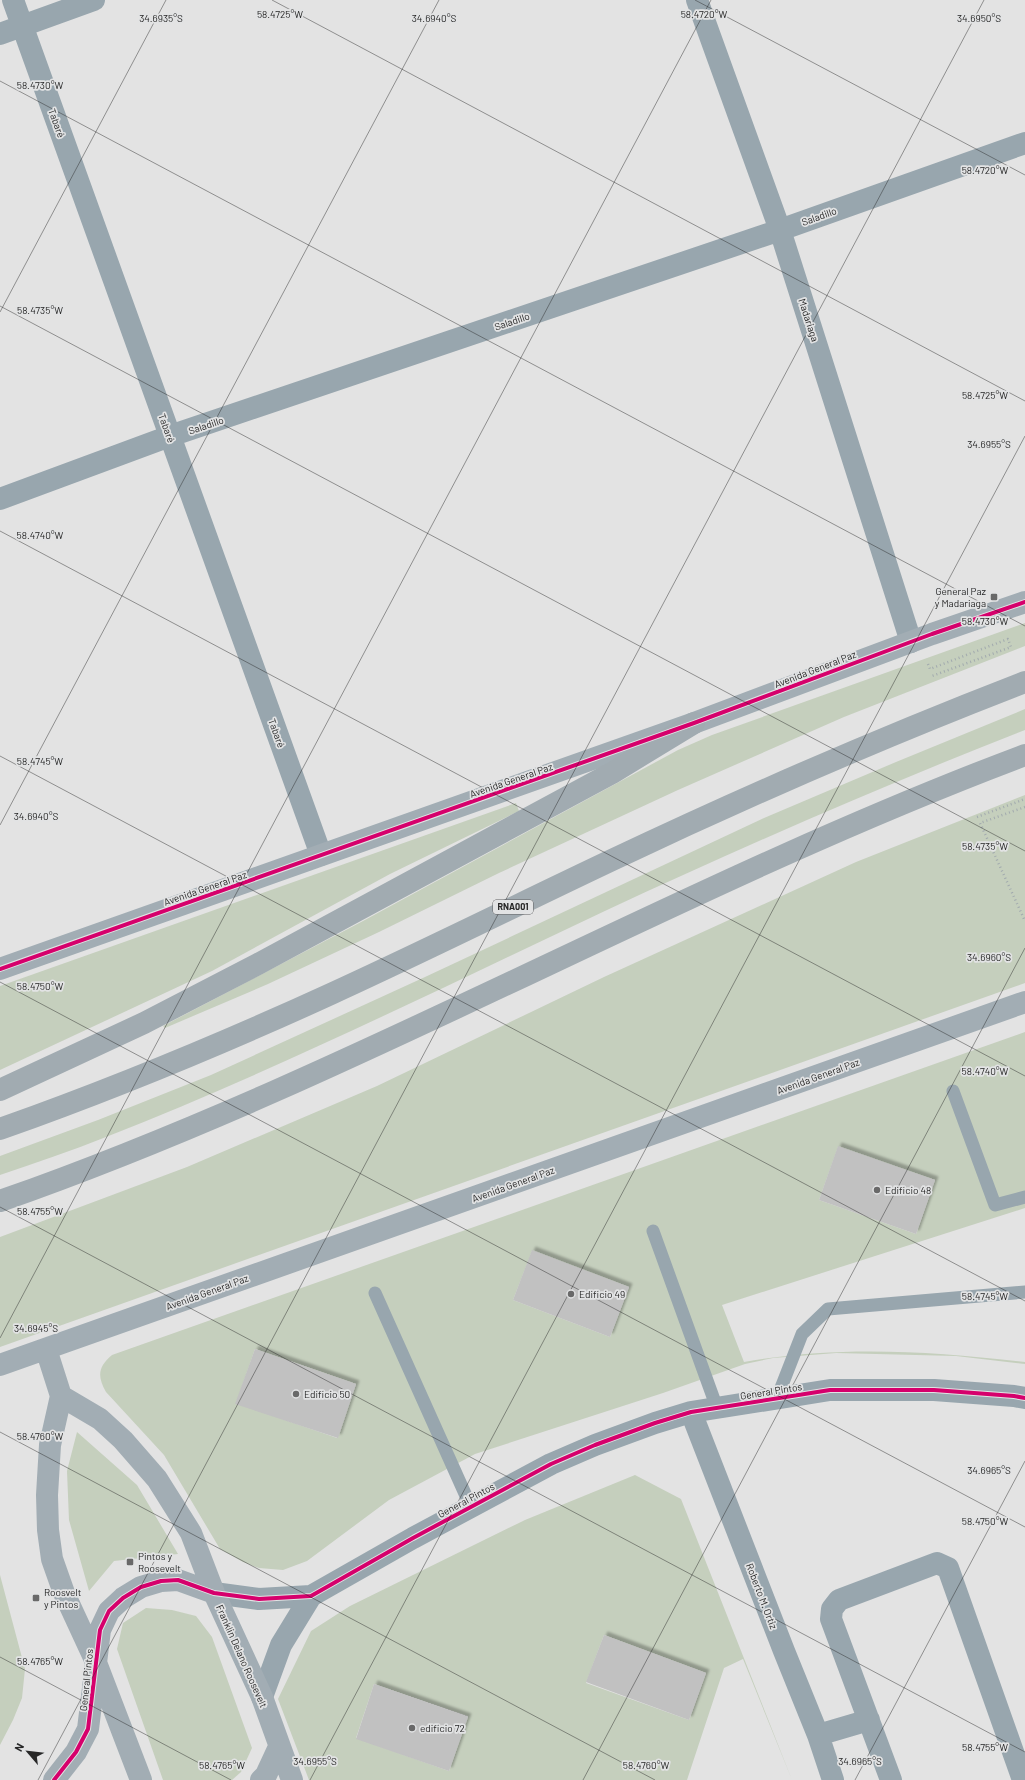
<svg xmlns="http://www.w3.org/2000/svg" width="1025" height="1780" font-family="Barlow,sans-serif">
	<style>
		.green { fill: #c5cfbd; fill-rule: evenodd }
		.building { fill: #c1c1c1; filter: url(#shadow) }
		.lines { fill: none; stroke-linecap: round; stroke-linejoin: round }
		.path { stroke: #a2aaae; stroke-width: 2.5; stroke-dasharray: 1 3; stroke-linecap: butt }
		.lane { stroke: #98a6ae; stroke-width: 13 }
		.street { stroke: #98a6ae; stroke-width: 22 }
		.secondary { stroke: #a2adb4; stroke-width: 22 }
		.highway { stroke: #a1abb1; stroke-width: 22 }
		.cycleway-casing { stroke: #e2e3e4; stroke-width: 6 }
		.cycleway { stroke: #d6006c; stroke-width: 4 }
		.ticks { fill: none; stroke: #272727; stroke-width: 1; stroke-opacity: 0.45 }
		.poi-dot { fill: #696969; stroke: #e2e3e4; stroke-width: 1.5 }
		.labels { text-anchor: middle; stroke-width: 3.5; stroke-linejoin: round; paint-order: stroke }
		.shield { fill: #e2e3e4; stroke: #5f5f60; stroke-width: 1 }
		.shield-label { font-size: 9px; font-weight: bold; fill: #272727 }
		.street-label { font-size: 10px; fill: #272727; stroke: #e2e3e4 }
		.poi-label { font-size: 10px; fill: #272727; stroke: #e2e3e4; text-anchor: start }
		.ticks-label { font-size: 10px; text-anchor: middle; fill: #272727; stroke: #e2e3e4; stroke-width: 3.5; stroke-linejoin: round; paint-order: stroke }
	</style>
	<defs>
		<filter id="shadow"><feDropShadow dx="3.5" dy="-3.5" stdDeviation="1" flood-color="#0004"/></filter>
	</defs>
	<rect width="100%" height="100%" fill="#e3e3e3"/>
	<path class="green" d="M1025 623V646L844 717 678 790 499 873 379 932 268 984 165 1028 163 1026 363 921 678 750 712 735Z
		M1025 709V730C884 785 745 846 607 910 441 988 277 1070 106 1137 71 1151 35 1163 0 1175V1156L98 1120 211 1075 425 977 764 818 896 762Z
		M1025 795V983L0 1347V1237L187 1167 377 1086 604 977 856 862Z
		M516 803 519 811 390 874 212 971 0 1070V986Z
		M1025 1032V1208L722 1305 744 1362C837 1345 932 1351 1025 1362V1364L956 1356 836 1353 773 1358 745 1364 663 1393 475 1454 389 1500 307 1561 283 1570 259 1568 243 1562 220 1549 164 1455 106 1392C97 1376 98 1367 112 1355ZM838 1147 935 1180 916 1234 819 1200ZM532 1251 629 1287 610 1337 513 1300ZM255 1349 356 1384 337 1438 236 1403Z
		M77 1432 137 1485 178 1554 114 1561 89 1591 69 1520 67 1471Z
		M635 1475 681 1499 792 1780 743 1659 724 1668 687 1780H309L278 1699 311 1631 350 1606 525 1520ZM604 1635 706 1673 689 1720 586 1683ZM374 1684 468 1716 449 1771 356 1738Z
		M0 1575 25 1669 22 1698 13 1720 0 1745Z
		M146 1608 172 1610 196 1616 212 1637 252 1748 241 1772 232 1780H163L117 1649 123 1623Z"/>
	<path class="building" d="M838 1146 935 1180 916 1234 819 1200Z
		M532 1250 629 1287 610 1337 513 1300Z
		M255 1349 356 1384 338 1438 235 1404Z
		M604 1635 706 1673 689 1720 586 1682Z
		M374 1684 468 1717 449 1771 356 1739Z"/>
	<g class="lines">
		<path class="path" d="M928 664 930 669 1008 639 1011 647 932 676
			M1025 807 980 823 1025 921
			M977 817 1025 799"/>
		<path class="lane" d="M953 1091 995 1205 1025 1197
			M653 1231 717 1408
			M375 1293 471 1507
			M777 1398 802 1334 828 1309 1025 1292"/>
		<path class="street" d="M13 0 321 855
			M697 0 780 230 911 642
			M0 34 94 0
			M0 499 170 436 780 230 1025 143
			M691 1412 784 1651 818 1735 833 1780
			M214 1593 259 1599 311 1596 413 1538 551 1464 595 1445 655 1423 691 1412 830 1390H934L1014 1396 1025 1398
			M262 1697 281 1645 311 1596
			M818 1735 869 1720
			M891 1780 831 1619 832 1609 839 1600 937 1563 948 1568 1023 1780"/>
		<path class="secondary" d="M0 969 694 723 932 634 1025 602
			M46 1349 61 1396 50 1445 47 1495 48 1530 52 1559 64 1593 95 1660 141 1780
			M0 1365 1025 1002
			M61 1396 100 1419 123 1440 157 1479 191 1533 214 1593 262 1697 292 1780
			M54 1780 76 1752 88 1729 100 1630 109 1611 123 1598 141 1587 161 1581 178 1580 214 1593
			M261 1780 266 1775 279 1747"/>
		<path class="highway" d="M0 1090 144 1023 258 964 612 773 694 723
			M0 1129C113 1089 224 1043 333 993 427 950 519 904 612 860 747 796 885 736 1025 682
			M0 1201C352 1078 676 886 1025 755"/>
		<g class="cycleway-casing">
			<path id="cycleway" d="M0 969 694 723 932 634 1025 602
				M54 1780 76 1752 88 1729 100 1630 109 1611 123 1598 141 1587 161 1581 178 1580 214 1593 259 1599 311 1596 413 1538 551 1464 595 1445 655 1423 691 1412 830 1390H934L1014 1396 1025 1398"/>
		</g>
		<use href="#cycleway" class="cycleway"/>
	</g>
	<path class="ticks" d="M272 0 1025 401M695 0 1025 175M0 81 1025 626M0 306 1025 851M0 312 166 0M0 531 1025 1076M0 756 1025 1301M0 825 439 0M0 982 1025 1527M0 1207 1025 1752M0 1338 711 0M0 1432 655 1780M0 1657 231 1780M38 1780 984 0M310 1780 1025 436M583 1780 1025 948M855 1780 1025 1461"/>
	<g class="poi-dot">
		<rect x="990" y="593" width="8" height="8" rx="2"/>
		<circle cx="877" cy="1190" r="4"/>
		<circle cx="571" cy="1294" r="4"/>
		<circle cx="296" cy="1394" r="4"/>
		<rect x="126" y="1558" width="8" height="8" rx="2"/>
		<rect x="32" y="1594" width="8" height="8" rx="2"/>
		<circle cx="412" cy="1728" r="4"/>
	</g>
	<g class="labels">
		<rect class="shield" x="493" y="900" width="40" height="14" rx="3"/>
		<g class="shield-label">
			<text x="513" y="910">RNA001</text>
		</g>
		<g class="street-label">
			<text transform="translate(57 123) rotate(70)" y="4">Tabaré</text>
			<text transform="translate(819 216) rotate(-20)" y="4">Saladillo</text>
			<text transform="translate(809 320) rotate(72)" y="4">Madariaga</text>
			<text transform="translate(512 321) rotate(-19)" y="4">Saladillo</text>
			<text transform="translate(206 425) rotate(-19)" y="4">Saladillo</text>
			<text transform="translate(167 428) rotate(70)" y="4">Tabaré</text>
			<text transform="translate(815 669) rotate(-21)" y="4">Avenida General Paz</text>
			<text transform="translate(277 733) rotate(70)" y="4">Tabaré</text>
			<text transform="translate(511 780) rotate(-19)" y="4">Avenida General Paz</text>
			<text transform="translate(205 888) rotate(-19)" y="4">Avenida General Paz</text>
			<text transform="translate(818 1076) rotate(-20)" y="4">Avenida General Paz</text>
			<text transform="translate(513 1184) rotate(-20)" y="4">Avenida General Paz</text>
			<text transform="translate(207 1292) rotate(-20)" y="4">Avenida General Paz</text>
			<text transform="translate(771 1391) rotate(-9)" y="4">General Pintos</text>
			<text transform="translate(466 1500) rotate(-28)" y="4">General Pintos</text>
			<text transform="translate(762 1596) rotate(69)" y="4">Roberto M. Ortiz</text>
			<text transform="translate(242 1656) rotate(66)" y="4">Franklin Delano Roosevelt</text>
			<text transform="translate(86 1680) rotate(-84)" y="4">General Pintos</text>
		</g>
		<g class="poi-label">
			<text x="986" y="595" text-anchor="end">General Paz<tspan x="986" dy="12">y Madariaga</tspan></text>
			<text x="885" y="1194">Edificio 48</text>
			<text x="579" y="1298">Edificio 49</text>
			<text x="304" y="1398">Edificio 50</text>
			<text x="138" y="1560">Pintos y<tspan x="138" dy="12">Roosevelt</tspan></text>
			<text x="44" y="1596">Roosvelt<tspan x="44" dy="12">y Pintos</tspan></text>
			<text x="420" y="1732">edificio 72</text>
		</g>
	</g>
	<g class="ticks-label">
		<text x="280" y="18">58.4725°W</text>
		<text x="704" y="18">58.4720°W</text>
		<text x="161" y="22">34.6935°S</text>
		<text x="434" y="22">34.6940°S</text>
		<text x="979" y="22">34.6950°S</text>
		<text x="40" y="89">58.4730°W</text>
		<text x="985" y="174">58.4720°W</text>
		<text x="40" y="314">58.4735°W</text>
		<text x="985" y="399">58.4725°W</text>
		<text x="989" y="448">34.6955°S</text>
		<text x="40" y="539">58.4740°W</text>
		<text x="985" y="625">58.4730°W</text>
		<text x="40" y="765">58.4745°W</text>
		<text x="36" y="820">34.6940°S</text>
		<text x="985" y="850">58.4735°W</text>
		<text x="989" y="961">34.6960°S</text>
		<text x="40" y="990">58.4750°W</text>
		<text x="985" y="1075">58.4740°W</text>
		<text x="40" y="1215">58.4755°W</text>
		<text x="985" y="1300">58.4745°W</text>
		<text x="36" y="1332">34.6945°S</text>
		<text x="40" y="1440">58.4760°W</text>
		<text x="989" y="1474">34.6965°S</text>
		<text x="985" y="1525">58.4750°W</text>
		<text x="40" y="1665">58.4765°W</text>
		<text x="985" y="1751">58.4755°W</text>
		<text x="315" y="1765">34.6955°S</text>
		<text x="860" y="1765">34.6965°S</text>
		<text x="222" y="1769">58.4765°W</text>
		<text x="646" y="1769">58.4760°W</text>
	</g>
	<g transform="translate(28 1752) rotate(298)" stroke="#e2e3e4" stroke-width="3" paint-order="stroke">
	<path d="M0-3L7 15L0 10L-7 15Z" fill="#272727"/>
	<text y="-6" font-size="11" font-weight="bold" text-anchor="middle" fill="#272727">N</text>
	</g>
</svg>
